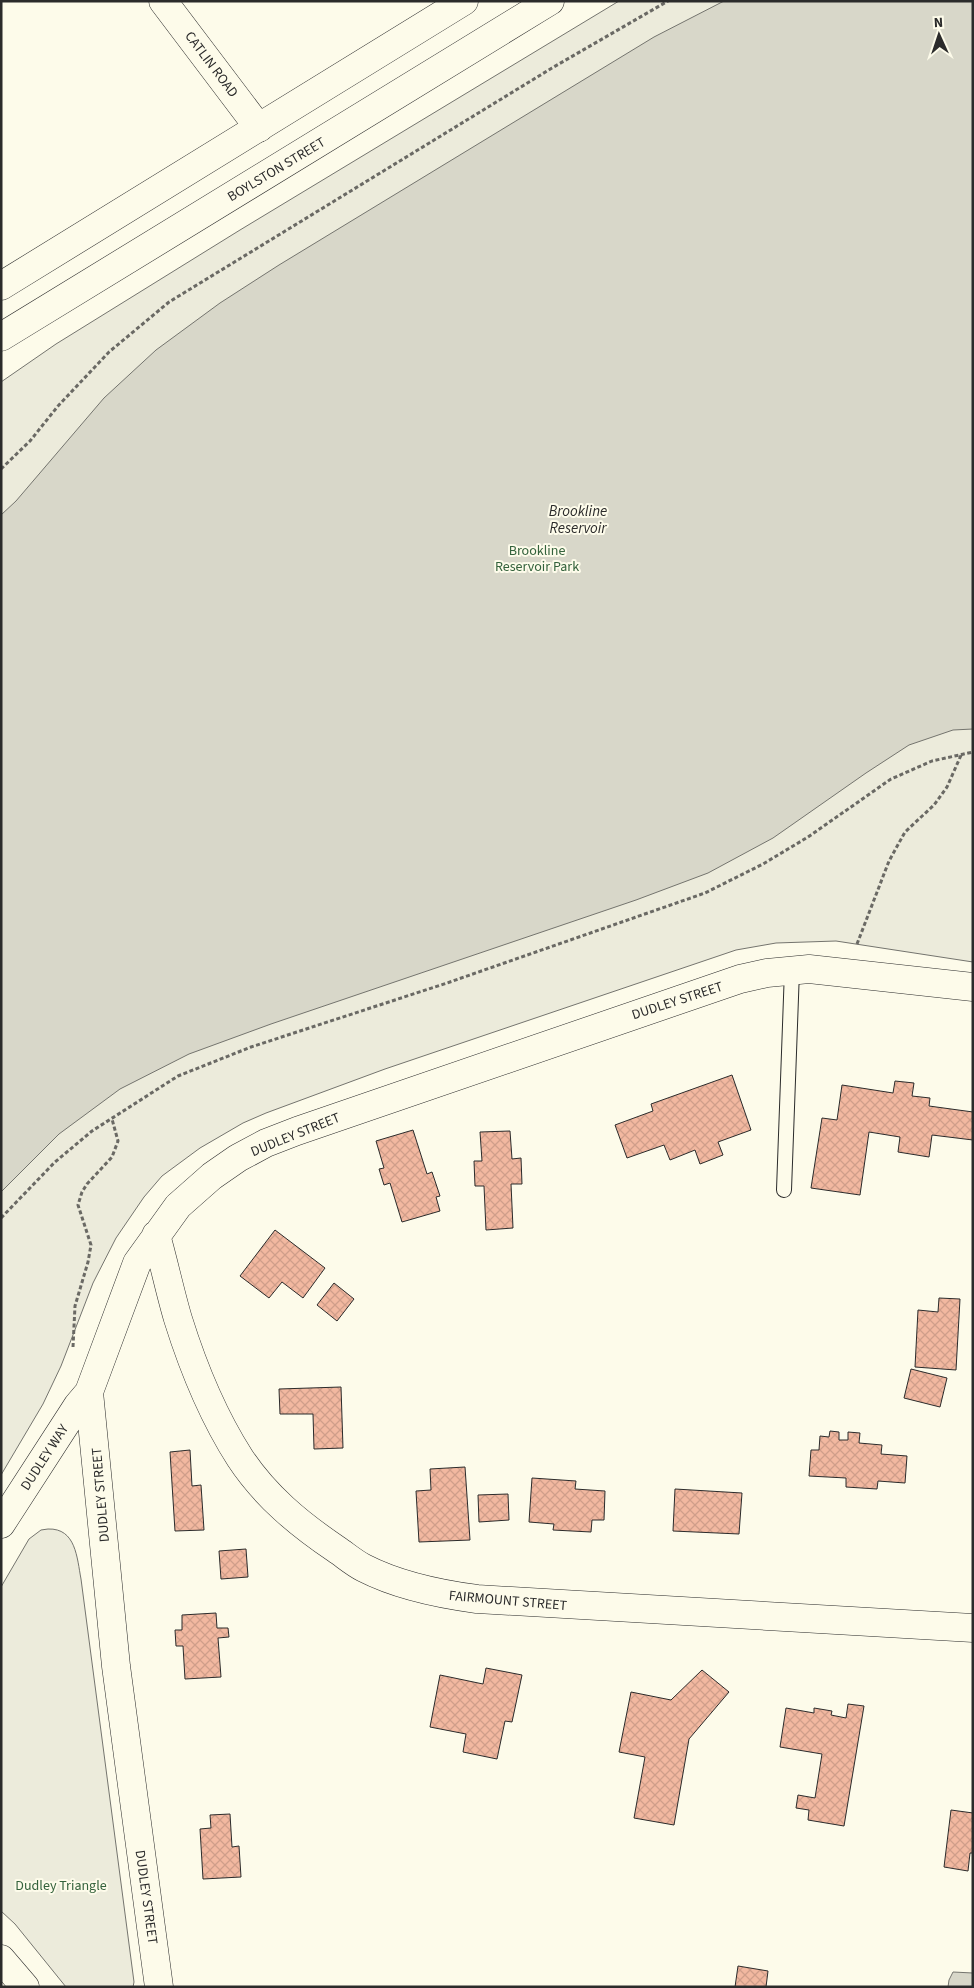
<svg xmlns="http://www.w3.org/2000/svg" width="974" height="1988" font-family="'Source Sans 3',sans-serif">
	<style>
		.green { fill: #ecebdb; stroke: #74746e }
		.water { fill: #d8d7c9; stroke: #74746e }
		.building { fill: url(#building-cross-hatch); stroke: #2b2b2b }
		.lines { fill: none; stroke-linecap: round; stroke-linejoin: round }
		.service-casing { stroke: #2b2b2b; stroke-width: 16 }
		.minor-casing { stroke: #2b2b2b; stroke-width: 29 }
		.secondary-casing { stroke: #2b2b2b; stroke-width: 29 }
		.trunk-casing { stroke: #2b2b2b; stroke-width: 29 }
		.path { stroke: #6a6964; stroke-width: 3; stroke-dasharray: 4 2.5; stroke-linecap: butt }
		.service { stroke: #fdfbea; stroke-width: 14 }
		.minor { stroke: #fdfbea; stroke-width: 28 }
		.secondary { stroke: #fdfbea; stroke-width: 28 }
		.trunk { stroke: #fdfbea; stroke-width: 28 }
		.labels { text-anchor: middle; stroke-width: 4; stroke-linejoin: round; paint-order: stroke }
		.street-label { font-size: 14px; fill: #2b2b2b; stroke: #fdfbea }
		.park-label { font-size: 14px; fill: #34623c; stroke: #fdfbea }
		.water-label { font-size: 15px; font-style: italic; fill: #2b2b2b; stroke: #fdfbea }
	</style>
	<defs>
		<pattern id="building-cross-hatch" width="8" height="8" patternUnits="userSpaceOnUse" patternTransform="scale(1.25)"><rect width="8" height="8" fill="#f2b8a0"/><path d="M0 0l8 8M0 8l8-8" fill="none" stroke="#d09e8a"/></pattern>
	</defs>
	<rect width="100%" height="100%" fill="#fdfbea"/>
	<path class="green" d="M619 1H973V962L836 941 776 943 736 950 385 1069 266 1113 243 1123 200 1148 162 1176 144 1197 116 1238 93 1283 61 1366 43 1404 1 1475V382L56 344 240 230Z
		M48 1529C76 1528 77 1558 81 1579L134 1982 133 1987H66L15 1924 1 1911V1587L29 1539 41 1530Z"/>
	<path class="water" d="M724 1H973V729L953 730 909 745 866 773 773 838 708 873 636 900 271 1024 189 1054 120 1089 59 1134 1 1192V515L16 501 104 398 156 350 220 303 279 265 654 37Z
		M953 1972 973 1973V1987H948L949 1980Z"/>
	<path class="building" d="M732 1075 751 1130 718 1142 723 1155 700 1164 695 1150 670 1160 664 1145 627 1158 615 1125 653 1111 651 1104Z
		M895 1081 914 1083 912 1096 930 1098 929 1106 973 1112V1140L932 1135 929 1157 898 1152 900 1137 869 1132 860 1195 811 1188 822 1118 837 1120 842 1085 893 1093Z
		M413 1130 427 1174 432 1172 440 1196 436 1197 440 1211 402 1222 390 1183 384 1185 379 1169 384 1168 376 1141Z
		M510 1131 512 1159 521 1158 522 1184H511L513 1228 486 1230 484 1186H475L474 1161H482L480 1132Z
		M275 1230 325 1268 303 1298 282 1282 269 1298 240 1276Z
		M334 1283 354 1299 337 1321 317 1305Z
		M939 1298 960 1299 956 1370 915 1367 918 1310 938 1312Z
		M911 1369 947 1378 940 1407 904 1398Z
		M341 1387 343 1448 314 1449 313 1414H280L279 1389Z
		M830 1431 839 1432V1440H848V1432L860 1433 859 1443 882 1445 881 1454 907 1456 905 1483 878 1481 877 1489 846 1487V1478L809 1476 811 1450H819L820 1436 829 1437Z
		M190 1450 192 1486 201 1485 204 1530 175 1531 170 1452Z
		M465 1467 470 1540 419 1542 416 1491 431 1490 430 1469Z
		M532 1478 576 1481 575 1489 605 1491 604 1520H592L591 1532 553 1530 554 1524 529 1522Z
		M675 1489 742 1493 739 1534 673 1531Z
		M508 1494 509 1520 479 1522 478 1495Z
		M246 1549 248 1577 221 1579 219 1551Z
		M216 1613 217 1628H228L229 1637 218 1638 221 1677 185 1679 183 1646H176L175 1630H182V1615Z
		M486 1668 522 1675 512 1722 505 1721 497 1759 463 1752 466 1734 430 1727 440 1675 483 1684Z
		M702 1670 729 1692 689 1739 674 1825 634 1818 645 1757 619 1752 631 1692 671 1700Z
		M848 1704 864 1706 844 1826 808 1820 809 1810 796 1808 798 1795 815 1798 822 1754 780 1747 786 1708 814 1713V1708L832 1711 831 1715 846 1718Z
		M951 1810 973 1813V1853H970L968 1871 944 1867Z
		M230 1814 232 1847 239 1846 241 1877 203 1879 200 1829 211 1828 210 1815Z
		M738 1966 768 1971 766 1987H735Z"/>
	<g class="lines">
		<g class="service-casing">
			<path id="service" d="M784 1190 792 970"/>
		</g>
		<g class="minor-casing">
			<path id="minor" d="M163 1 259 128
				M156 1235C164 1263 170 1292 178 1319 193 1367 213 1416 240 1458 265 1496 299 1524 336 1549 345 1555 354 1563 364 1568 399 1586 439 1594 477 1599L973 1628
				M1 1524 78 1405 89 1392
				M159 1987 116 1666 89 1392 137 1263 178 1206 212 1176 238 1158 266 1143 297 1131 740 979 767 973 809 969 973 987"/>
		</g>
		<g class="secondary-casing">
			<path id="secondary" d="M1 1959 25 1987"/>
		</g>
		<g class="trunk-casing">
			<path id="trunk" d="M1 286 464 1
				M1 337 550 1"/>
		</g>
		<path class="path" d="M1 469 30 441 58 406 109 352 169 302 552 68 668 1
			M857 944 889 861 905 832 934 805 947 787 962 753
			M1 1218 55 1162 92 1131 178 1076 251 1047 447 983 705 893 763 864 808 837 891 779 932 761 973 752
			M73 1347 75 1306 88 1262 91 1245 78 1205 82 1192 87 1184 112 1157 118 1141 112 1119"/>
		<use href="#service" class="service"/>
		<use href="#minor" class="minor"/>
		<use href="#secondary" class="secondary"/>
		<use href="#trunk" class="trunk"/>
	</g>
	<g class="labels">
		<g class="street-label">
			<text transform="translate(212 64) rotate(53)" y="5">CATLIN ROAD</text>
			<text transform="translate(276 169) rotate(-31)" y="5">BOYLSTON STREET</text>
			<text transform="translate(677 1000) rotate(-18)" y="5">DUDLEY STREET</text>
			<text transform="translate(295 1134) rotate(-22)" y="5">DUDLEY STREET</text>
			<text transform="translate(44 1457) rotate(-57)" y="5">DUDLEY WAY</text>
			<text transform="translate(100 1495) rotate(-95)" y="5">DUDLEY STREET</text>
			<text transform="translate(508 1600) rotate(5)" y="5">FAIRMOUNT STREET</text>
			<text transform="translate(147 1897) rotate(82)" y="5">DUDLEY STREET</text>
		</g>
		<g class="park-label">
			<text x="537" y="555">Brookline<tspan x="537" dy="16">Reservoir Park</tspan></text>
			<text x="61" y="1890">Dudley Triangle</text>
		</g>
		<g class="water-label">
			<text x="578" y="516">Brookline<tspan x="578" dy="17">Reservoir</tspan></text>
		</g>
	</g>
	<rect width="974" height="1988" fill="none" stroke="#2b2b2b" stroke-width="5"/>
	<g transform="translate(939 35) rotate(357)" stroke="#fdfbea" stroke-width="4" paint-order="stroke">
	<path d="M0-4L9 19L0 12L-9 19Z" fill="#2b2b2b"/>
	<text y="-8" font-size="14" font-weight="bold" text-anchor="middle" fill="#2b2b2b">N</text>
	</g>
</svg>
